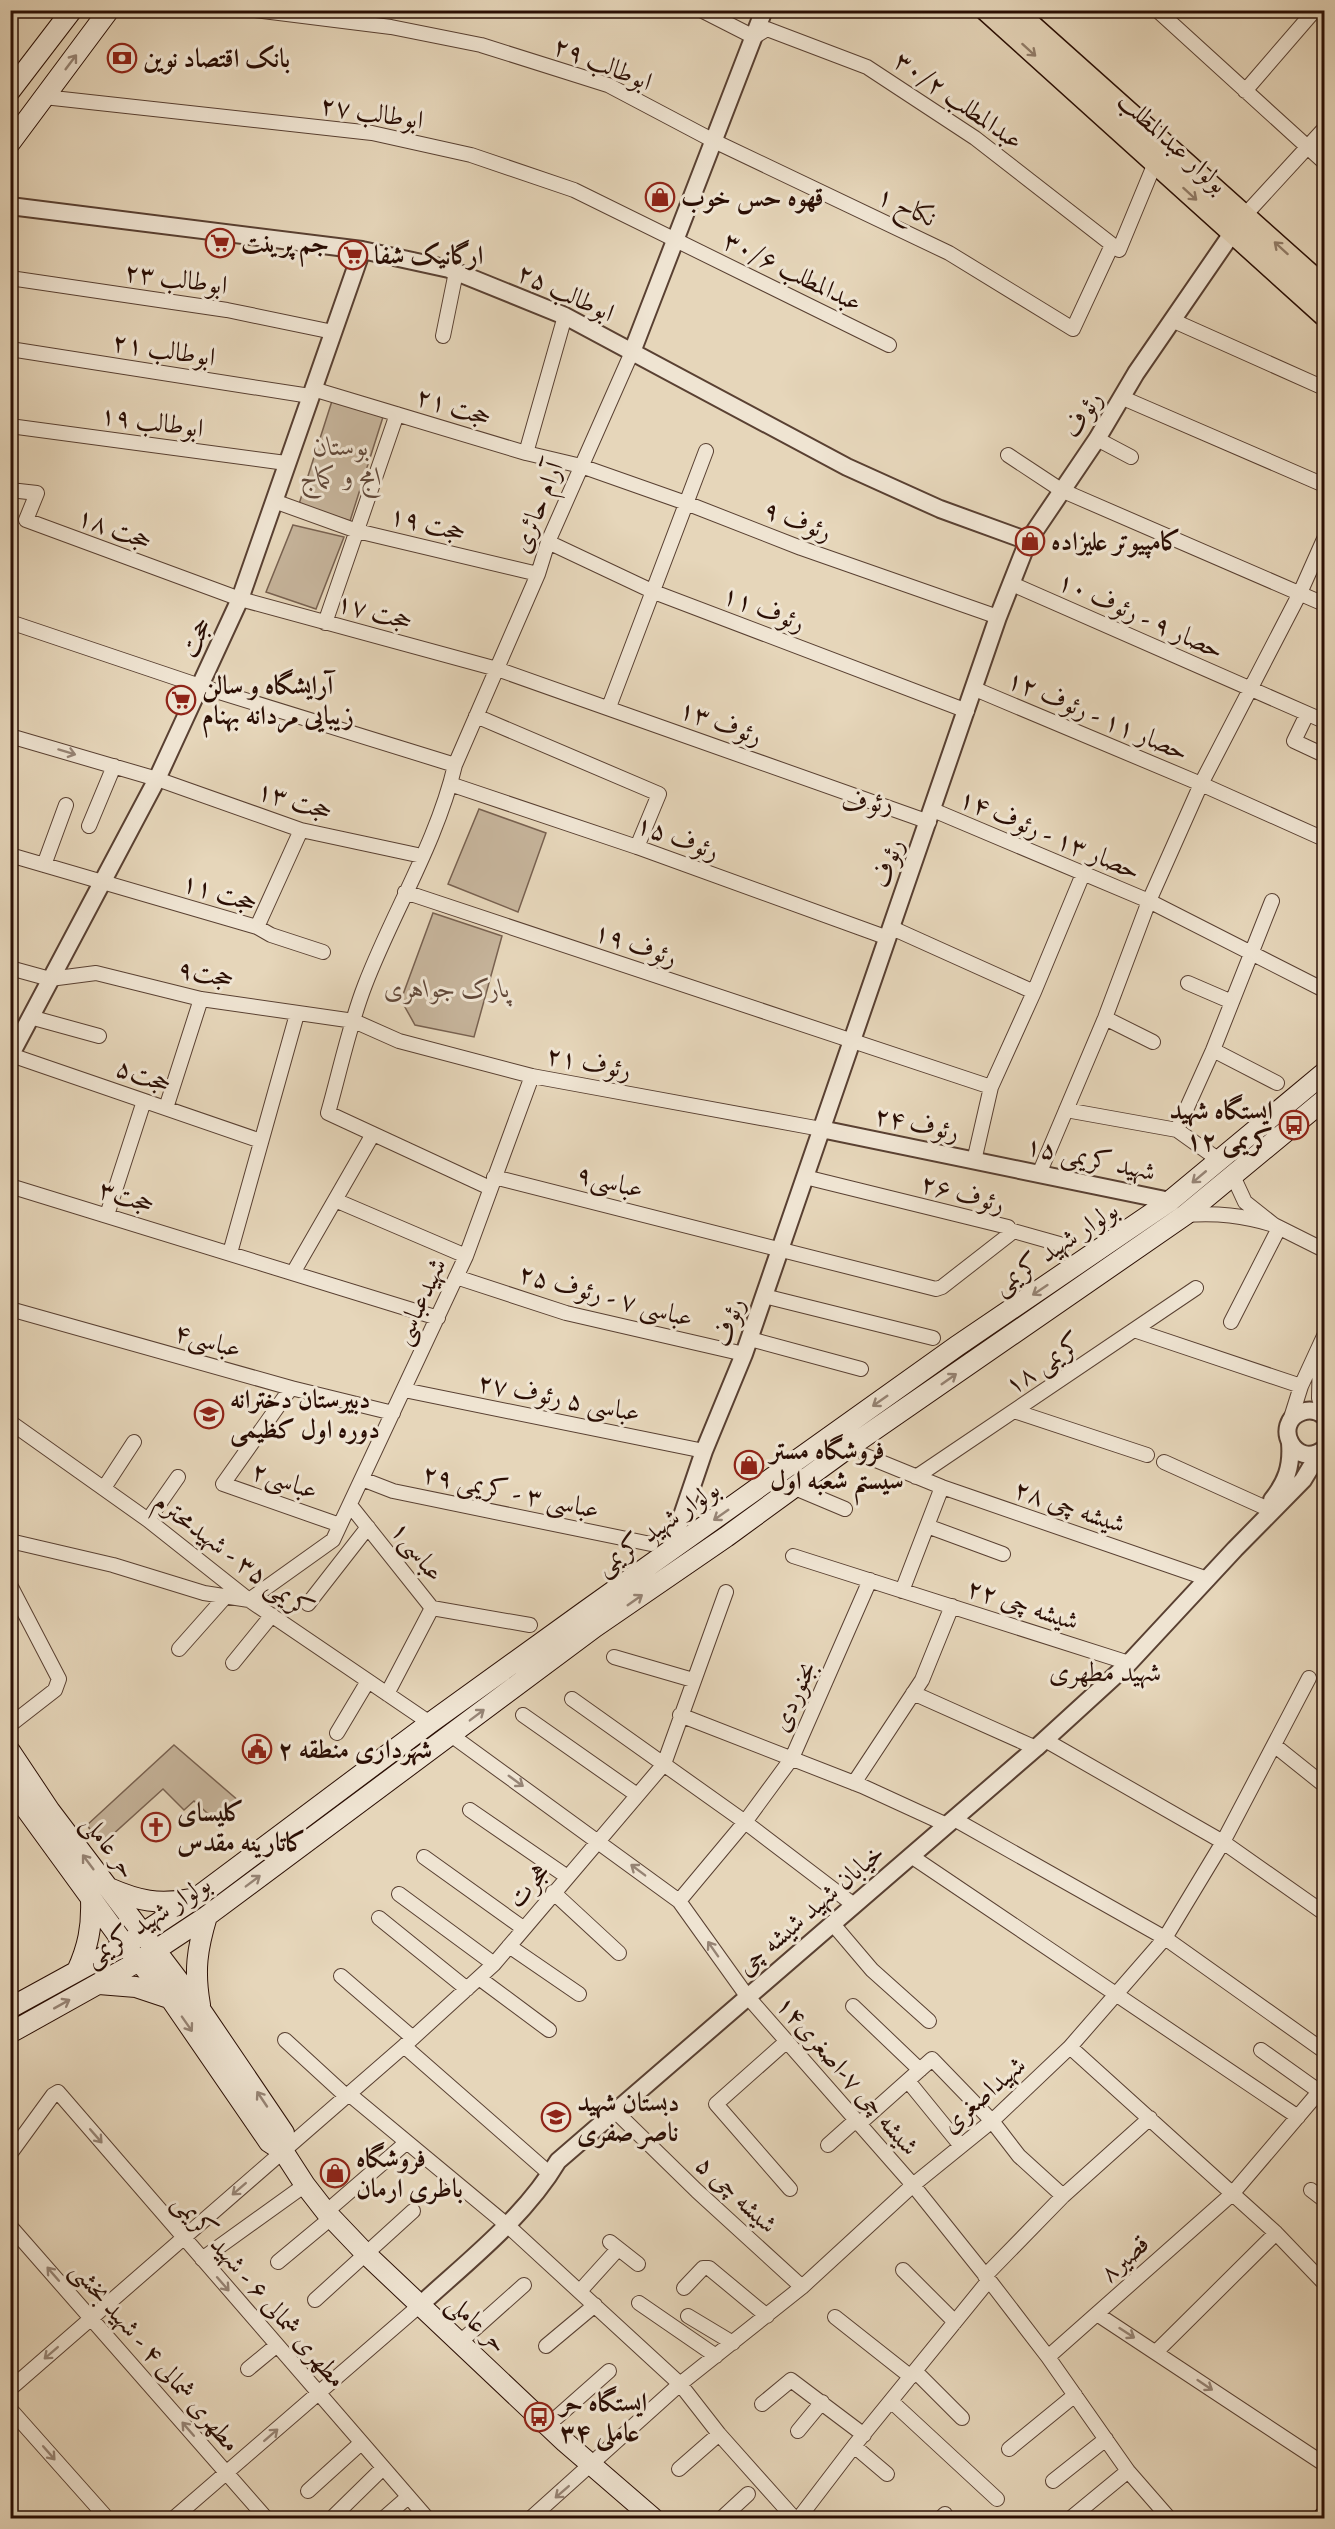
<svg xmlns="http://www.w3.org/2000/svg" width="1335" height="2529" font-family="'Sorts Mill Goudy',Amiri,serif">
	<style>
		.green { fill: #c6b49b; stroke: #786150; stroke-width: 1.5 }
		.lines { fill: none; stroke-linecap: round; stroke-linejoin: round }
		.minor-casing { stroke: #594032; stroke-width: 16 }
		.tertiary-casing { stroke: #594032; stroke-width: 20 }
		.secondary-casing { stroke: #2a0e04; stroke-width: 22 }
		.primary-casing { stroke: #2a0e04; stroke-width: 24 }
		.minor { stroke: #efe4d2; stroke-width: 14 }
		.tertiary { stroke: #efe4d2; stroke-width: 16 }
		.secondary { stroke: #efe4d2; stroke-width: 20 }
		.primary { stroke: #e6d6ba; stroke-width: 21 }
		.oneway { stroke: #917c68 }
		.oneway2 { stroke: #968475 }
		.labels { text-anchor: middle; stroke-width: 6; stroke-linejoin: round; paint-order: stroke }
		.poi-label { font-size: 26px; font-weight: bold; fill: #2a0e04; stroke: #efe4d2; text-anchor: start }
		.street-label { font-size: 26px; fill: #2a0e04; stroke: #efe4d2 }
		.park-label { font-size: 26px; font-style: italic; fill: #614839; stroke: #efe4d2 }
		.neighbourhood-label { font-size: 27px; fill: #2a0e04; stroke: #efe4d2 }
	</style>
	<rect width="100%" height="100%" fill="#e6d6ba"/>
	<filter id="stains"><feTurbulence type="fractalNoise" baseFrequency=".00333" numOctaves="4"/><feColorMatrix values="0 0 0 0 .2 0 0 0 0 .09 0 0 0 0 .02 0 0 0 .5 -.17"/></filter>
	<radialGradient id="worn" r=".72"><stop offset=".6" stop-color="#630" stop-opacity="0"/><stop offset="1" stop-color="#630" stop-opacity=".3"/></radialGradient>
	<path class="green" d="M332 401 383 417 350 521 299 504Z
		M293 525 344 537 316 609 266 592Z
		M479 809 546 833 518 912 448 884Z
		M433 913 502 936 474 1037 415 1025 401 1000Z
		M174 1745 240 1802 218 1823 194 1801 184 1810 163 1789 101 1845 87 1825Z"/>
	<g class="lines">
		<g class="minor-casing">
			<path id="minor" d="M255 10 391 27 481 45 608 85 714 141 949 253 1073 329 1112 245
				M701 10 754 37 767 29 867 67 975 138 1119 250 1155 163
				M1157 10 1324 162
				M1245 91 1315 10
				M44 97 372 133 471 155 574 190 889 345
				M1245 215 1324 129
				M10 278 227 310 333 332
				M1174 321 1324 388
				M443 336 456 272
				M10 349 310 396
				M313 389 526 453 581 466 686 503 801 548 998 617
				M1123 398 1324 485
				M10 426 286 463
				M1097 439 1131 457
				M526 453 565 316
				M1008 455 1061 490 1324 604
				M10 490 37 493 26 520 240 599 497 669 929 822
				M274 501 357 531 538 574
				M548 542 654 592 967 711
				M1012 584 1324 721
				M10 622 200 686 455 765
				M325 623 397 414
				M975 689 1201 784 1324 839
				M609 707 706 451
				M1307 714 1294 741 1324 755
				M476 716 659 794 637 847
				M10 736 157 779 301 830 422 856
				M450 784 637 847 888 938
				M933 810 1149 901 1324 990
				M89 826 114 766
				M10 855 257 927 271 935 323 952
				M44 865 66 805
				M405 892 991 1087
				M257 927 301 830
				M892 928 1034 992
				M10 968 50 979 96 973 201 999 354 1021 399 1041 532 1076 821 1129
				M1188 983 1232 1002
				M30 1017 99 1036
				M1105 1018 1153 1042
				M1213 1050 1277 1083
				M11 1055 261 1141
				M166 1108 201 999
				M1066 1110 1177 1130 1219 1160
				M1177 1130 1213 1050 1272 901
				M974 1161 991 1087 1034 992 1083 874
				M1039 1174 1105 1018 1149 901 1201 784 1300 593 1324 539
				M494 1177 936 1289 942 1287 1010 1234 1008 1227 805 1177
				M10 1186 438 1318
				M490 1188 328 1113C340 1071 349 1026 365 985 393 912 437 842 455 765L538 574 548 542 632 352
				M335 1200 466 1256
				M107 1215 144 1101
				M1185 1215C1217 1213 1243 1215 1274 1225L1245 1202 1233 1176
				M1274 1225 1324 1250
				M1010 1230 1063 1245
				M230 1253 297 1014
				M293 1273 373 1134
				M456 1277 566 1313 744 1354
				M764 1296 933 1338
				M10 1309 291 1388 393 1413
				M1231 1322 1279 1228
				M1134 1330 1301 1386
				M750 1339 861 1369
				M1320 1354 1319 1398 1324 1414
				M291 1388 223 1484 340 1525
				M404 1390 704 1451
				M1014 1411 1147 1455
				M1290 1421 1301 1386 1324 1336
				M10 1422 148 1520 249 1600 430 1723
				M866 1456 942 1487 1208 1579
				M1164 1462 1266 1508
				M916 1477 1196 1288
				M362 1479 393 1491 651 1544
				M104 1488 134 1442
				M795 1488 845 1509
				M350 1505 432 1608 387 1694
				M148 1520 178 1477
				M927 1526 1003 1554
				M10 1541 113 1565 204 1593 249 1600 333 1540 466 1256 532 1076
				M793 1556 1129 1663
				M10 1585 59 1679 55 1690 10 1725
				M902 1591 942 1487
				M308 1604 368 1527
				M432 1608 530 1625
				M179 1649 226 1596
				M614 1657 693 1680
				M233 1663 272 1615
				M913 1693 1036 1748
				M572 1699 745 1822 854 1905
				M523 1715 637 1795
				M680 1715 862 1786 947 1825
				M337 1733 368 1681
				M451 1735 679 1901 747 1996 913 2185 989 2280 1048 2357 1128 2471 1169 2518
				M1045 1740 1223 1842 1324 1913
				M1274 1745 1324 1785
				M854 1783 922 1680 952 1606
				M470 1810 566 1876
				M954 1819 1165 1938 1324 2051
				M911 1856 1298 2117
				M424 1857 523 1928
				M553 1892 619 1953
				M399 1894 494 1964
				M679 1901 745 1822 792 1758 870 1580
				M379 1918 467 1989
				M832 1923 872 1970 929 2021
				M509 1946 579 1994
				M341 1976 413 2038
				M479 1978 549 2030
				M853 2006 920 2070
				M285 2040 346 2096
				M787 2041 716 2104 790 2189
				M404 2046 550 2174
				M1070 2047 1276 2233 1324 2283
				M1261 2050 1320 2092
				M908 2081 961 2146
				M349 2094 507 2225 680 2384 719 2434 794 2518
				M615 2111 697 2191 802 2287
				M859 2124 932 2059 992 2121 1019 2156 1063 2196
				M828 2145 856 2120
				M10 2154 53 2095 58 2092 427 2518
				M1311 2190 1324 2200
				M326 2212 407 2142
				M10 2226 266 2518
				M610 2242 638 2264
				M202 2259 305 2185
				M278 2262 331 2218
				M903 2270 955 2322
				M985 2276 1063 2196 1150 2118
				M684 2288 703 2268H709L767 2316
				M580 2291 618 2249
				M315 2300 413 2211
				M639 2303 716 2356
				M1097 2314 1324 2464
				M688 2316 733 2343
				M835 2317 911 2377
				M459 2343 524 2285
				M546 2346 595 2305
				M1156 2352 1276 2233
				M1048 2357 1232 2194 1324 2086
				M248 2369 277 2345
				M915 2371 962 2418
				M10 2389 404 2046 494 1964 664 1764 726 1592
				M891 2401 997 2499
				M762 2404 791 2380 864 2435
				M10 2409 107 2518
				M548 2425 609 2371
				M798 2431 822 2402
				M854 2446 887 2474
				M1009 2449 1075 2395
				M679 2469 719 2434
				M1053 2481 1106 2439
				M308 2491 361 2443
				M334 2516 383 2468
				M174 2518 419 2306
				M384 2518 408 2497
				M531 2518 680 2384 802 2287 913 2185 992 2121 1070 2047 1165 1938 1223 1842 1309 1678
				M722 2518 748 2494
				M799 2518 854 2446 989 2280
				M941 2518 945 2514
				M1071 2518 1128 2471"/>
		</g>
		<g class="tertiary-casing">
			<path id="tertiary" d="M10 206 362 250 449 269 565 316 847 467 940 509 1028 541
				M632 352 764 10
				M10 1056 157 779 240 599 362 250
				M821 1129 1170 1201
				M1324 1416C1318 1411 1310 1409 1302 1412 1271 1423 1295 1471 1324 1449
				M1272 1500C1286 1482 1292 1467 1290 1443
				M670 1551 704 1451 744 1354 998 617 1028 541 1097 439 1136 373 1233 232
				M419 2306C468 2261 524 2218 558 2161L1036 1748 1129 1663 1235 1549 1303 1480 1320 1452"/>
		</g>
		<g class="secondary-casing">
			<path id="secondary" d="M10 91 72 10
				M10 143 109 10
				M10 1751 50 1811 200 2009 284 2133 283 2151
				M10 1787 125 1945 170 1998 269 2142 283 2151 305 2185 326 2212 366 2254 565 2442 653 2518
				M109 1888C139 1901 158 1905 191 1899
				M77 1971C88 1947 92 1927 91 1900
				M99 1984 136 1987 169 1998
				M200 2005C194 1971 197 1949 207 1916
				M10 2008 125 1945 196 1898 430 1723 584 1612 957 1346 1170 1201 1324 1073
				M10 2033 139 1961 207 1916 595 1627 726 1537 848 1448 1185 1215 1324 1100
				M1323 2518 1324 2517"/>
		</g>
		<g class="primary-casing">
			<path id="primary" d="M986 10 1324 315
				M1014 10 1324 287"/>
		</g>
		<use href="#minor" class="minor"/>
		<use href="#tertiary" class="tertiary"/>
		<use href="#secondary" class="secondary"/>
		<use href="#primary" class="primary"/>
	</g>
	<defs><path id="oneway-shaft" d="M-6 0H5M1.5-3L5.5 0L1.5 3" fill="none" stroke-width="1.6" stroke-linecap="round" stroke-linejoin="round" transform="scale(1.5)"/></defs>
	<g class="oneway">
		<use href="#oneway-shaft" transform="translate(1029 50) rotate(42)"/>
		<use href="#oneway-shaft" transform="translate(1190 194) rotate(42)"/>
		<use href="#oneway-shaft" transform="translate(1281 248) rotate(-138)"/>
	</g>
	<g class="oneway2">
		<use href="#oneway-shaft" transform="translate(71 62) rotate(-53)"/>
		<use href="#oneway-shaft" transform="translate(67 752) rotate(17)"/>
		<use href="#oneway-shaft" transform="translate(1199 1177) rotate(140)"/>
		<use href="#oneway-shaft" transform="translate(1040 1290) rotate(146)"/>
		<use href="#oneway-shaft" transform="translate(949 1379) rotate(-35)"/>
		<use href="#oneway-shaft" transform="translate(880 1401) rotate(145)"/>
		<use href="#oneway-shaft" transform="translate(721 1515) rotate(145)"/>
		<use href="#oneway-shaft" transform="translate(635 1600) rotate(-35)"/>
		<use href="#oneway-shaft" transform="translate(477 1715) rotate(-37)"/>
		<use href="#oneway-shaft" transform="translate(516 1781) rotate(36)"/>
		<use href="#oneway-shaft" transform="translate(88 1862) rotate(-127)"/>
		<use href="#oneway-shaft" transform="translate(638 1870) rotate(-143)"/>
		<use href="#oneway-shaft" transform="translate(253 1881) rotate(-37)"/>
		<use href="#oneway-shaft" transform="translate(713 1949) rotate(-125)"/>
		<use href="#oneway-shaft" transform="translate(62 2004) rotate(-29)"/>
		<use href="#oneway-shaft" transform="translate(187 2024) rotate(55)"/>
		<use href="#oneway-shaft" transform="translate(262 2099) rotate(-124)"/>
		<use href="#oneway-shaft" transform="translate(96 2136) rotate(49)"/>
		<use href="#oneway-shaft" transform="translate(239 2189) rotate(139)"/>
		<use href="#oneway-shaft" transform="translate(53 2274) rotate(-131)"/>
		<use href="#oneway-shaft" transform="translate(223 2284) rotate(49)"/>
		<use href="#oneway-shaft" transform="translate(1127 2333) rotate(33)"/>
		<use href="#oneway-shaft" transform="translate(51 2353) rotate(139)"/>
		<use href="#oneway-shaft" transform="translate(1205 2385) rotate(34)"/>
		<use href="#oneway-shaft" transform="translate(188 2429) rotate(-131)"/>
		<use href="#oneway-shaft" transform="translate(271 2435) rotate(-41)"/>
		<use href="#oneway-shaft" transform="translate(49 2453) rotate(49)"/>
		<use href="#oneway-shaft" transform="translate(562 2492) rotate(139)"/>
	</g>
	<defs>
		<g id="bank-ring" transform="scale(1.5)"><circle r="9.5" fill="#efe4d2" stroke="#8f2418" stroke-width="1.5"/><path d="M-6-4H6V4H-6ZM0-2.3a2.3 2.3 0 1 0 0 4.6a2.3 2.3 0 1 0 0-4.6Z" fill="#8f2418"/></g>
		<g id="shop-ring" transform="scale(1.5)"><circle r="9.5" fill="#efe4d2" stroke="#8f2418" stroke-width="1.5"/><path d="M-5-2.5h2.3a2.7 3.5 0 0 1 5.4 0H5L5.5 6h-11ZM-1.5-2.5h3a1.5 2.3 0 0 0-3 0Z" fill="#8f2418"/></g>
		<g id="supermarket-ring" transform="scale(1.5)"><circle r="9.5" fill="#efe4d2" stroke="#8f2418" stroke-width="1.5"/><path d="M-6-5.5h2.5l.6 2H6L4.5 2H-2.5L-4.4-4H-6ZM-1.5 3.2a1.3 1.3 0 1 0 .1 0ZM3 3.2a1.3 1.3 0 1 0 .1 0Z" fill="#8f2418"/></g>
		<g id="bus-ring" transform="scale(1.5)"><circle r="9.5" fill="#efe4d2" stroke="#8f2418" stroke-width="1.5"/><path d="M-5-6H5V4H4V6H2V4H-2V6H-4V4H-5ZM-3.5-4V0h7V-4ZM-3.5 1.2v1.5H-2V1.2ZM2 1.2v1.5H3.5V1.2Z" fill="#8f2418"/></g>
		<g id="school-ring" transform="scale(1.5)"><circle r="9.5" fill="#efe4d2" stroke="#8f2418" stroke-width="1.5"/><path d="M0-5L7-2L0 1L-7-2ZM-4 1L0 2.5L4 1V4Q0 6-4 4Z" fill="#8f2418"/></g>
		<g id="civic-ring" transform="scale(1.5)"><circle r="9.5" fill="#efe4d2" stroke="#8f2418" stroke-width="1.5"/><path d="M-.6-6.5H3V-4.5H.6V-3L4-1V1h2V6H-6V1h2V-1L-.6-3ZM-1.2 2.5V6h2.4V2.5Z" fill="#8f2418"/></g>
		<g id="church-ring" transform="scale(1.5)"><circle r="9.5" fill="#efe4d2" stroke="#8f2418" stroke-width="1.5"/><path d="M-1.2-6h2.4v3.5h3.3v2.4h-3.3V6h-2.4V-.1h-3.3v-2.4h3.3Z" fill="#8f2418"/></g>
	</defs>
	<g fill-rule="evenodd">
		<use href="#bank-ring" x="122" y="58"/>
		<use href="#shop-ring" x="660" y="197"/>
		<use href="#supermarket-ring" x="220" y="243"/>
		<use href="#supermarket-ring" x="353" y="255"/>
		<use href="#shop-ring" x="1030" y="541"/>
		<use href="#supermarket-ring" x="181" y="700"/>
		<use href="#bus-ring" x="1294" y="1125"/>
		<use href="#school-ring" x="209" y="1414"/>
		<use href="#shop-ring" x="749" y="1465"/>
		<use href="#civic-ring" x="257" y="1749"/>
		<use href="#church-ring" x="156" y="1827"/>
		<use href="#school-ring" x="556" y="2117"/>
		<use href="#shop-ring" x="335" y="2173"/>
		<use href="#bus-ring" x="539" y="2417"/>
	</g>
	<g class="labels">
		<g class="poi-label">
			<text x="143" y="67">بانک اقتصاد نوین</text>
			<text x="681" y="206">قهوه حس خوب</text>
			<text x="241" y="252">جم پرینت</text>
			<text x="374" y="264">ارگانیک شفا</text>
			<text x="1051" y="550">کامپیوتر علیزاده</text>
			<text x="202" y="694">آرایشگاه و سالن<tspan x="202" dy="30">زیبایی مردانه بهنام</tspan></text>
			<text x="1273" y="1119" text-anchor="end">ایستگاه شهید<tspan x="1273" dy="30">کریمی ۱۲</tspan></text>
			<text x="230" y="1408">دبیرستان دخترانه<tspan x="230" dy="30">دوره اول کظیمی</tspan></text>
			<text x="770" y="1459">فروشگاه مستر<tspan x="770" dy="30">سیستم شعبه اول</tspan></text>
			<text x="278" y="1758">شهرداری منطقه ۲</text>
			<text x="177" y="1821">کلیسای<tspan x="177" dy="30">کاتارینه مقدس</tspan></text>
			<text x="577" y="2111">دبستان شهید<tspan x="577" dy="30">ناصر صفری</tspan></text>
			<text x="356" y="2167">فروشگاه<tspan x="356" dy="30">باطری ارمان</tspan></text>
			<text x="560" y="2411">ایستگاه حر<tspan x="560" dy="30">عاملی ۳۴</tspan></text>
		</g>
		<g class="street-label">
			<text transform="translate(603 63) rotate(22)" y="9">ابوطالب ۲۹</text>
			<text transform="translate(959 100) rotate(35)" y="9">عبدالمطلب ۳۰/۲</text>
			<text transform="translate(372 112) rotate(9)" y="9">ابوطالب ۲۷</text>
			<text transform="translate(1173 142) rotate(42)" y="9">بولوار عبدالمطلب</text>
			<text transform="translate(907 206) rotate(25)" y="9">نکاح ۱</text>
			<text transform="translate(793 271) rotate(26)" y="9">عبدالمطلب ۳۰/۶</text>
			<text transform="translate(176 278) rotate(8)" y="9">ابوطالب ۲۳</text>
			<text transform="translate(566 292) rotate(25)" y="9">ابوطالب ۲۵</text>
			<text transform="translate(164 349) rotate(9)" y="9">ابوطالب ۲۱</text>
			<text transform="translate(454 406) rotate(17)" y="9">حجت ۲۱</text>
			<text transform="translate(1082 414) rotate(-57)" y="9">رئوف</text>
			<text transform="translate(152 421) rotate(8)" y="9">ابوطالب ۱۹</text>
			<text transform="translate(537 507) rotate(-68)" y="9">آرام حائری</text>
			<text transform="translate(798 520) rotate(21)" y="9">رئوف ۹</text>
			<text transform="translate(428 523) rotate(14)" y="9">حجت ۱۹</text>
			<text transform="translate(115 528) rotate(20)" y="9">حجت ۱۸</text>
			<text transform="translate(764 608) rotate(21)" y="9">رئوف ۱۱</text>
			<text transform="translate(375 611) rotate(15)" y="9">حجت ۱۷</text>
			<text transform="translate(1141 615) rotate(24)" y="9">حصار ۹ - رئوف ۱۰</text>
			<text transform="translate(195 637) rotate(-65)" y="9">حجت</text>
			<text transform="translate(1098 715) rotate(23)" y="9">حصار ۱۱ - رئوف ۱۲</text>
			<text transform="translate(721 722) rotate(20)" y="9">رئوف ۱۳</text>
			<text transform="translate(295 800) rotate(17)" y="9">حجت ۱۳</text>
			<text transform="translate(1050 834) rotate(23)" y="9">حصار ۱۳ - رئوف ۱۴</text>
			<text transform="translate(678 837) rotate(20)" y="9">رئوف ۱۵</text>
			<text transform="translate(887 863) rotate(-71)" y="9">رئوف</text>
			<text transform="translate(220 892) rotate(17)" y="9">حجت ۱۱</text>
			<text transform="translate(636 944) rotate(19)" y="9">رئوف ۱۹</text>
			<text transform="translate(206 973) rotate(11)" y="9">حجت۹</text>
			<text transform="translate(589 1062) rotate(11)" y="9">رئوف ۲۱</text>
			<text transform="translate(144 1075) rotate(19)" y="9">حجت۵</text>
			<text transform="translate(917 1123) rotate(12)" y="9">رئوف ۲۴</text>
			<text transform="translate(1091 1158) rotate(12)" y="9">شهید کریمی ۱۵</text>
			<text transform="translate(610 1181) rotate(14)" y="9">عباسی۹</text>
			<text transform="translate(963 1193) rotate(15)" y="9">رئوف ۲۶</text>
			<text transform="translate(127 1196) rotate(17)" y="9">حجت۳</text>
			<text transform="translate(1055 1247) rotate(-34)" y="9">بولوار شهید کریمی</text>
			<text transform="translate(606 1295) rotate(15)" y="9">عباسی ۷ - رئوف ۲۵</text>
			<text transform="translate(419 1301) rotate(-65)" y="9">شهیدعباسی</text>
			<text transform="translate(728 1322) rotate(-71)" y="9">رئوف</text>
			<text transform="translate(208 1340) rotate(16)" y="9">عباسی۴</text>
			<text transform="translate(1043 1363) rotate(-34)" y="9">کریمی ۱۸</text>
			<text transform="translate(559 1397) rotate(11)" y="9">عباسی ۵ رئوف ۲۷</text>
			<text transform="translate(285 1480) rotate(19)" y="9">عباسی۲</text>
			<text transform="translate(511 1491) rotate(12)" y="9">عباسی ۳ - کریمی ۲۹</text>
			<text transform="translate(1070 1506) rotate(19)" y="9">شیشه چی ۲۸</text>
			<text transform="translate(657 1527) rotate(-35)" y="9">بولوار شهید کریمی</text>
			<text transform="translate(418 1551) rotate(52)" y="9">عباسی۱</text>
			<text transform="translate(234 1555) rotate(37)" y="9">کریمی ۳۵ - شهیدمحترم</text>
			<text transform="translate(1023 1604) rotate(18)" y="9">شیشه چی ۲۲</text>
			<text transform="translate(793 1696) rotate(-66)" y="9">بجنوردی</text>
			<text transform="translate(110 1846) rotate(53)" y="9">حر عاملی</text>
			<text transform="translate(528 1885) rotate(-50)" y="9">هجرت</text>
			<text transform="translate(810 1909) rotate(-41)" y="9">خیابان شهید شیشه چی</text>
			<text transform="translate(147 1920) rotate(-33)" y="9">بولوار شهید کریمی</text>
			<text transform="translate(848 2075) rotate(49)" y="9">شیشه چی ۷-اصغری۱۴</text>
			<text transform="translate(983 2094) rotate(-41)" y="9">شهیداصغری</text>
			<text transform="translate(737 2194) rotate(43)" y="9">شیشه چی ۵</text>
			<text transform="translate(1124 2258) rotate(-42)" y="9">قصیر۸</text>
			<text transform="translate(260 2290) rotate(49)" y="9">مطهری شمالی ۶ - شهید کریمی</text>
			<text transform="translate(478 2323) rotate(43)" y="9">حر عاملی</text>
			<text transform="translate(156 2356) rotate(49)" y="9">مطهری شمالی ۴ - شهید بخشی</text>
		</g>
		<g class="park-label">
			<text x="341" y="455">بوستان<tspan x="341" dy="30">امج و کماج</tspan></text>
			<text x="447" y="997">پارک جواهری</text>
		</g>
		<g class="neighbourhood-label">
			<text x="867" y="811">رئوف</text>
			<text x="1105" y="1681">شهید مطهری</text>
		</g>
	</g>
	<rect width="1335" height="2529" fill="none" stroke="#e6d6ba" stroke-width="36"/>
	<rect x="12" y="12" width="1311" height="2505" fill="none" stroke="#2a0e04" stroke-width="3"/>
	<rect x="18" y="18" width="1299" height="2493" fill="none" stroke="#2a0e04" stroke-width="1.5"/>
	<rect width="100%" height="100%" filter="url(#stains)"/>
	<rect width="100%" height="100%" fill="url(#worn)"/>
</svg>
